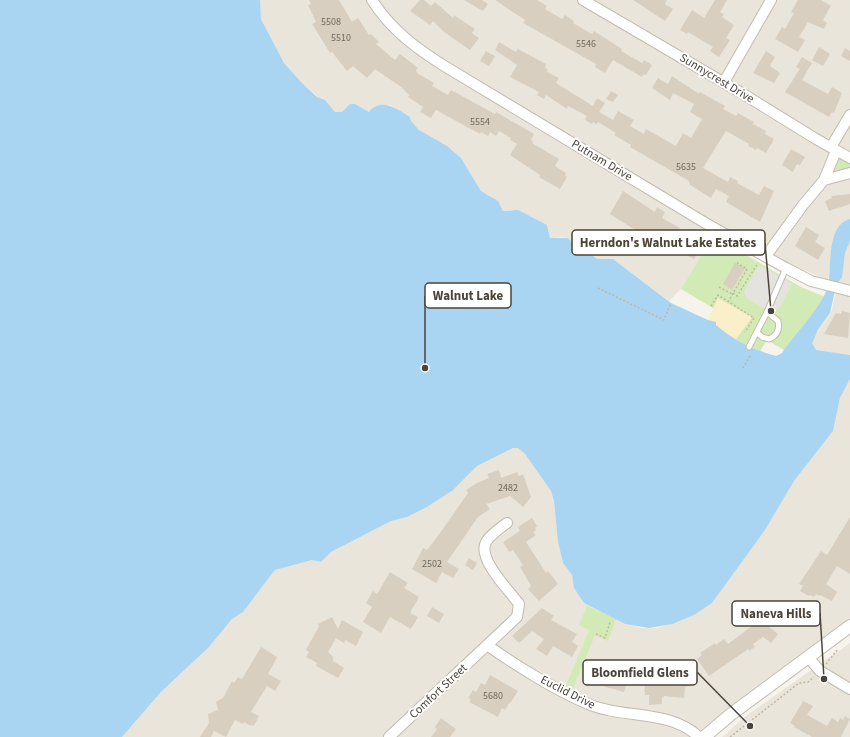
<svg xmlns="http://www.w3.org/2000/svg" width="850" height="737" font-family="'Source Sans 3',sans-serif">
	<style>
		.residential { fill: #eae5da }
		.green { fill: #d2eab5 }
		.sand { fill: #f9efc9 }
		.parking { fill: #e5e3e0 }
		.water { fill: #a9d4f2 }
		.building { fill: #d8cfc1 }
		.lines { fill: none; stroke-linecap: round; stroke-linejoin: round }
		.service-casing { stroke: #c2bbae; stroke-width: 7 }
		.minor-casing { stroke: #c2bbae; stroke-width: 12 }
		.tertiary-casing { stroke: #c2bbae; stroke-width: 14 }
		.path { stroke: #c4b79f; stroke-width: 1.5; stroke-dasharray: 2 2; stroke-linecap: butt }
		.service { stroke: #fff; stroke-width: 5 }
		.minor { stroke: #fff; stroke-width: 10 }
		.tertiary { stroke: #fff; stroke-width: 12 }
		.labels { text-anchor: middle; stroke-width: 4; stroke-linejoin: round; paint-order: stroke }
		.number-label { font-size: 10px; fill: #6e675b }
		.street-label { font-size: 12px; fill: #4b4439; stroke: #fff }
		.leader { fill: none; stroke: #4b4439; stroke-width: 1.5 }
		.callout-dot { fill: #4b4439; stroke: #fff; stroke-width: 1.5 }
		.callout { fill: #fff; stroke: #4b4439; stroke-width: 1.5 }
		.callout-label { font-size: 13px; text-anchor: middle; font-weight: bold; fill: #4b4439 }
	</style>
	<rect width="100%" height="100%" fill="#f6f3ec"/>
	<path class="residential" d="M260 0H850V219L844 222 834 237 828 280 794 266 717 223 713 236 681 289 669 301 613 259H597L570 240 564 237 550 238 548 227 513 210 503 211 499 203 493 198 481 191 461 158 453 151 419 130 411 121V118L390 105 377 106 369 112 355 104H350L342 112H335L302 83 284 63 261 19Z
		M850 241V355L816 350 812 346 814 337 831 313 845 253Z
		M850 379V618L746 694 692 737H122L161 692 209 647 232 619 243 612 275 570 312 560 321 562 331 552 391 521 407 517 427 507 461 482 477 466 513 448H518L525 454 551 491 554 501 558 542 563 563 572 575 574 588 584 603 625 624 642 628H657L694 615 712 603 765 530 794 481 833 431 840 398Z
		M850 643V737H722L747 715Z"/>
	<path class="green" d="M839 159 850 163V168L834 171Z
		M713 236 801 287 828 298 806 363 767 340 746 375 718 358 738 323 681 289Z
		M587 606 616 619 608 641 595 635 572 691 565 688 589 630 579 625Z"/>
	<path class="sand" d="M718 298 752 317 735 341 716 325 708 320Z"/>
	<path class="parking" d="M762 266 792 284 780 307 771 313 746 298 744 291 758 267Z"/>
	<path class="water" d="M0 0H260L261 19 284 63 302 83 317 97 325 100 335 112H342L350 104H355L369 112C381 97 397 109 410 117L411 121 419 130 447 146 461 158 481 191 498 201 503 211 518 210 547 225 550 238H567L597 259H613L671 303 708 320 716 322V325C735 341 751 349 776 356L782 353C794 335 824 305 828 285 832 267 826 225 850 219V241L845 253 842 277 836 286 830 313 818 330 812 343 816 350 850 355V379L840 398 833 431 794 481 765 530 712 603 694 615 672 624 649 628 625 624 584 603 574 588 572 575 563 563 558 542 554 501 551 491 525 454 518 448H513L477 466 453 490 427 507 407 517 391 521 331 552 321 562 312 560 275 570 243 612 232 619 209 647 161 692 122 737H0Z"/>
	<path class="building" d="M309 0H339L352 22 358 18 369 35 371 34 379 42 376 44 395 60 400 54 418 68 416 70 417 73 434 83 432 86 448 95 451 90 495 114 496 112 534 134 531 140 533 141 532 143 559 159 555 166 566 173 565 175 567 177 560 189 539 177 540 175 510 155 517 144 510 140 511 138 499 131 496 136 490 132 488 136 481 132 480 134 436 110 431 118 420 112 423 107 408 97 409 95 401 87 375 69 367 78 353 66 347 71 332 52 330 53 312 24 316 22 308 5 311 4Z
		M420 0H424L431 6 435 2 453 18 454 15 475 29 472 33 479 38 470 50 444 32 433 21 430 25 410 11Z
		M464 0H482L488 4 483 11Z
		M495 0H537L547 6 545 9 562 19 565 15 574 21 573 23 592 34 594 31 622 49 621 51 642 63 644 60 652 65 646 75 644 74 642 77 613 60 605 73 595 67 596 64 523 23 525 20Z
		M633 0H667L665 4 673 9 665 21Z
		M715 0H727L720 12 724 14 722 17 734 25 726 38 730 40 719 57 710 51 713 47 688 32 687 34 680 30 692 10 704 18Z
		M798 0H821L831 6 823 20 827 23 824 29 808 22 799 37 805 40 798 52 775 39 782 27 785 29 794 13 791 12Z
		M499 42 516 52 518 49 546 64 545 68 548 69 547 72 559 78 556 83 593 106 597 98 605 103 599 112 613 120 618 111 634 120 630 126 644 134 646 129 676 146 683 133 691 138 702 119 690 112 694 104 673 93 670 100 652 88 658 78 668 84 672 76 699 94 700 92 725 106 723 109 736 116 738 113 754 122 753 124 766 131 765 134 774 139 766 153 757 148 756 150 748 146 749 144 726 131 703 168 728 182 730 177 738 181 737 183 759 195 764 186 774 191 760 222 726 202 729 196 716 189 711 198 690 185 689 181 630 147 631 145 614 135 616 133 598 122 596 124 593 122 592 124 585 120 587 116 568 106 567 109 546 95 544 99 537 95 539 92 510 77 517 65 495 50Z
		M819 47 830 54 823 66 812 60Z
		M845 48 850 51V61L841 56Z
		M486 51 495 56 489 66 480 61Z
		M766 51 775 57 770 66 780 73 774 83 753 73Z
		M802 57 812 63 802 80 828 94 832 87 842 93 834 113 832 112 829 117 785 92 800 69 796 67Z
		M611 91 618 95 613 102 606 99Z
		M791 149 805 157 800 165 797 164 793 172 782 165Z
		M623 191 655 212 657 207 665 212 662 218 680 228 676 234 690 242 692 238 703 244 694 259 666 245 665 247 650 239 648 242 638 236 640 233 610 214Z
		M850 194V204L829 211 825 201 832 198 831 196Z
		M806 227 819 235 815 242 825 248 818 260 795 246Z
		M735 263 745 268 732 290 723 284Z
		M842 311 850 313 848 338 824 334 836 313 841 314Z
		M499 470 501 478 517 472 519 476 523 474 531 497 523 507 510 496 486 504 490 509 478 517 447 562 459 569 453 578 442 572 436 583 412 569 423 548 427 550 440 533 468 493 466 490 477 483 489 478 487 474Z
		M850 517V574L837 566 826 584 837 592 832 601 820 595 819 596 816 594 814 597 810 595 809 596 800 591 803 586 799 584 821 551 827 555Z
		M532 518 537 526 535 528 536 530 533 532 536 535 526 542 546 573 548 571 558 584 539 601 528 589 531 586 520 567 523 565 513 550 509 552 503 542 520 531 518 527Z
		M469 558 477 563 473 570 465 565Z
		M390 572 408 583 404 588 419 597 410 613 418 617 411 629 390 617 381 633 363 622 372 607 366 603 373 591 377 594Z
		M432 607 444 614 439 623 427 616Z
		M542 608 554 616 551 620 577 634 572 642 578 646 572 657 553 646 547 656 536 649 544 639 532 631 519 643 512 636Z
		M332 617 338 629 342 620 363 632 356 646 345 640 344 643 336 638 328 652 333 657V661L344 668 338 678 316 666 317 663 306 657 309 652 306 650 319 626 318 624Z
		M760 620 778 634 771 643 763 637 753 644 755 647 749 651 748 649 709 676 697 659 702 655 700 653 715 643 716 645 724 639 728 644Z
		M261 647 277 657 268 674 281 681 275 691 267 686 251 712 259 716 254 726 252 725 251 726 244 722 243 724 235 720 226 737 214 731 211 737H200L209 723 208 714 218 710 216 702 223 698 232 681 234 683 238 677 242 679Z
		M691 662 698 683 685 687 684 698 664 696 662 698V704L649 705V695H645L644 676H647V668L662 667V672Z
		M613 668 620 670 618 676 628 679 624 692 599 685 600 682 587 678 589 669 611 674Z
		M490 675 518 691 511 702H510L505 710 502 708 498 717 469 702 471 699 468 698 473 690 476 692 481 683 485 685Z
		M803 701 813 706 807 715 827 726 832 718 838 722 840 718 843 720 845 716 850 719 841 737H812L794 727 795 726 790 723Z
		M441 718 456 729 450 737H431L437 729 435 727Z"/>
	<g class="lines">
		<g class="service-casing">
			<path id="service" d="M757 332 762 337 769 339C777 336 780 330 778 321L767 312
				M749 347 767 312 786 268"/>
		</g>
		<g class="minor-casing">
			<path id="minor" d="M372 0C391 30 417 49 446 67L707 224 786 268 811 281 850 291
				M583 0 745 95 816 139 850 158
				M724 82 771 0
				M831 147 850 115
				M824 180 850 173
				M766 256 803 205 824 180 836 151
				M487 645C515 665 557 691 588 704 623 719 669 709 699 737
				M808 657 820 671 850 689
				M389 737 517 617 519 604C509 590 477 559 486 542 490 535 500 528 507 523"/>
		</g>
		<g class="tertiary-casing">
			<path id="tertiary" d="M704 737 730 715 850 626"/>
		</g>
		<path class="path" d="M719 287 732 294
			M598 288 664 320 671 303
			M733 293 737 296 758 263
			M728 302 747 269 736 262
			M711 306 718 295 754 318 745 332
			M743 368 751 354
			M596 634 605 638 610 622
			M826 664 837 650
			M730 737 799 683 808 682 814 677"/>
		<use href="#service" class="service"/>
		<use href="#minor" class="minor"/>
		<use href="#tertiary" class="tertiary"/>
	</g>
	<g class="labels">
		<g class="number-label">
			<text x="331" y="25">5508</text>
			<text x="341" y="41">5510</text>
			<text x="586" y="47">5546</text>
			<text x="480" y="125">5554</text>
			<text x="686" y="170">5635</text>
			<text x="508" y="491">2482</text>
			<text x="432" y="567">2502</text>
			<text x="493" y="699">5680</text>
		</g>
		<g class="street-label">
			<text transform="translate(717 78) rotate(31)" y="4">Sunnycrest Drive</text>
			<text transform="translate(602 160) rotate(31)" y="4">Putnam Drive</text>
			<text transform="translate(438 691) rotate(-43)" y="4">Comfort Street</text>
			<text transform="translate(568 692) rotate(27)" y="4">Euclid Drive</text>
		</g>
	</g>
	<path class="leader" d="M771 311L765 243M425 368L425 296M824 679L820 613M750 726L697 672"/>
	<g class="callout-dot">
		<circle cx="771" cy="311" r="4"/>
		<circle cx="425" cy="368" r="4"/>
		<circle cx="824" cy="679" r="4"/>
		<circle cx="750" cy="726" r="4"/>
	</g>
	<g class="callout">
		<rect x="572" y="230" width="193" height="25" rx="4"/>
		<rect x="425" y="283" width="86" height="25" rx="4"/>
		<rect x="732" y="601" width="88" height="25" rx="4"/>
		<rect x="583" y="660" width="114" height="25" rx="4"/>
	</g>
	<g class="callout-label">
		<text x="668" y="247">Herndon's Walnut Lake Estates</text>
		<text x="468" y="300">Walnut Lake</text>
		<text x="776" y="618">Naneva Hills</text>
		<text x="640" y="677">Bloomfield Glens</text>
	</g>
</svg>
